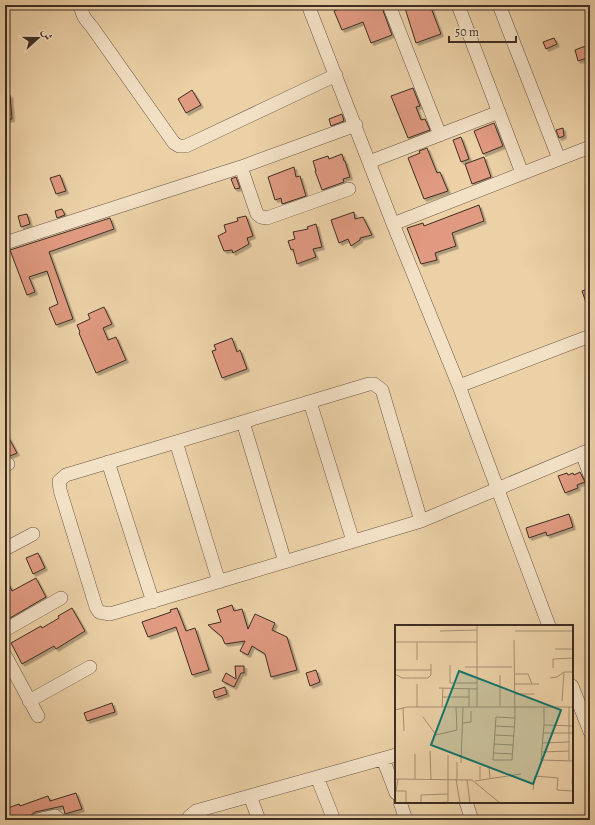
<svg xmlns="http://www.w3.org/2000/svg" width="595" height="825" font-family="Alegreya,Amiri,serif">
	<style>
		.building { fill: #e09a81; stroke: #3e2d23; filter: url(#shadow) }
		.lines { fill: none; stroke-linecap: round; stroke-linejoin: round }
		.minor-casing { stroke: #6a5644; stroke-width: 14 }
		.minor { stroke: #f3e1c6; stroke-width: 13 }
		.inset-road { fill: none; stroke: #a68f72; stroke-width: 1 }
		.view { fill: #0f766e; fill-opacity: 0.15; stroke: #0f766e; stroke-width: 2 }
		.inset-edge { fill: none; stroke: #3e2d23; stroke-width: 2 }
	</style>
	<defs>
		<filter id="shadow"><feDropShadow dx="2.5" dy="2.5" stdDeviation="0" flood-color="#0004"/></filter>
	</defs>
	<rect width="100%" height="100%" fill="#ecd1a7"/>
	<filter id="stains"><feTurbulence type="fractalNoise" baseFrequency=".005" numOctaves="4"/><feColorMatrix values="0 0 0 0 .2 0 0 0 0 .09 0 0 0 0 .02 0 0 0 .5 -.17"/></filter>
	<radialGradient id="worn" r=".72"><stop offset=".6" stop-color="#630" stop-opacity="0"/><stop offset="1" stop-color="#630" stop-opacity=".3"/></radialGradient>
	<path class="building" d="M349 5H381L392 35 371 43 363 22 342 30 334 11Z
		M404 5H430L441 34 416 43Z
		M554 38 557 44 546 49 543 42Z
		M588 45 590 51V57L578 61 575 50Z
		M413 88 420 106 416 107 421 120 425 119 430 130 408 138 391 96Z
		M192 90 201 105 186 113 178 99Z
		M5 95H10L12 119 5 120Z
		M342 114 344 121 331 126 329 119Z
		M494 123 503 146 483 154 474 131Z
		M563 128 564 136 559 138 556 130Z
		M461 137 469 159 461 162 453 140Z
		M427 148 437 173 440 172 448 191 424 199 408 158 420 153 419 151Z
		M342 154 344 161H345L350 177 343 179 344 182 322 190 315 171H316L313 161 328 156 329 159Z
		M484 157 491 177 472 184 465 164Z
		M294 167 296 177 300 176 306 196 282 204 281 198 275 200 268 177Z
		M60 175 66 191 56 194 50 178Z
		M236 177 240 188 235 189 231 179Z
		M479 205 484 221 452 233 456 246 435 253 437 260 421 264 407 228 423 223 424 226Z
		M62 209 65 215 57 218 55 211Z
		M354 212 355 219 363 217 372 235 360 238V240L351 246 348 239 339 243 331 220Z
		M27 214 30 224 21 227 18 216Z
		M246 216 253 236 247 238 249 244 233 253 232 250 224 251 218 236 226 232 224 225 238 221 237 218Z
		M110 218 114 229 49 252 73 319 56 325 49 308 58 304 47 271 29 277 35 292 27 295 10 250Z
		M316 224 322 247 313 249 316 257 297 264 293 249 291 250 288 241 295 239 293 232 308 229 307 227Z
		M590 288V311H589L582 291Z
		M104 307 112 324 103 328 108 340 116 337 126 360 96 373 79 333 80 332 77 325 90 319 88 314Z
		M232 338 237 352 240 350 247 369 222 378 212 351 216 350 214 345Z
		M5 431 17 453 10 456 5 457Z
		M580 472 585 482 577 485 578 488 565 493 558 476 567 473 568 475 573 473 574 475Z
		M569 514 573 527 547 536 546 532 529 538 526 528Z
		M38 553 45 568 33 574 26 558Z
		M5 577 12 591 36 578 46 597 5 621Z
		M232 605 234 611 242 609 248 629 255 614 275 623 272 630 287 637 297 670 271 677 265 654 252 646 248 655 240 651 245 641 225 644 222 637 208 625 221 622 217 610Z
		M72 608 85 631 56 649 54 646 22 664 11 643 41 626 42 628 59 618 58 616Z
		M177 608 186 631 195 628 209 670 192 675 176 627 148 637 142 622 171 612 170 610Z
		M235 666H244V673H241L234 687 222 681 226 673 236 679Z
		M316 670 320 682 310 686 306 673Z
		M225 687 227 694 215 698 213 691Z
		M112 703 115 712 87 721 84 713Z
		M76 793 82 809 65 814 63 806 35 812 31 815 17 820H5V809L19 804 20 806 48 796 50 801Z"/>
	<g class="lines">
		<g class="minor-casing">
			<path id="minor" d="M81 5C81 15 86 20 92 27L174 143 179 146H186L336 75
				M308 5 393 224 459 386 549 626
				M389 5 440 135
				M458 5 522 173
				M499 5 559 159
				M369 162 499 112
				M241 167 257 214 261 217 267 218 349 189
				M393 224 590 147
				M5 243 241 167 356 125
				M459 386 590 336
				M310 402 353 541
				M243 422 285 562
				M176 442 219 582
				M582 453 590 475
				M108 462 153 602
				M5 465 8 464
				M421 521 382 390 374 384H369L66 475 59 481 60 490 96 607 99 612 110 614 421 521 590 450
				M5 549 33 534
				M5 630 61 598
				M5 655 38 716
				M572 686 590 732
				M29 701 90 667
				M383 759 396 793
				M317 777 334 820
				M250 796 259 820
				M400 802 406 820
				M466 802 472 820
				M37 820 55 816 60 820
				M189 820V817L196 811 396 755"/>
		</g>
		<use href="#minor" class="minor"/>
	</g>
	<g transform="translate(395 625)">
		<rect width="178" height="178" fill="#ecd1a7"/>
		<path class="inset-road" d="M82 0V82M0 6V50M45 6 82 5M120 6H178M119 15 120 93 117 135H98L101 92 120 93M0 17H82M22 17V35M160 24H178M55 40V58H82M70 42H117M158 43V34L178 33M0 45H36M0 49 7 53H33L36 50V39M119 49H133L137 59M105 50V81M155 53 162 52 169 47H178M119 59H144M44 63 82 64M74 64V82M120 69H139M48 72H74M167 76 169 47M8 82 9 106M22 82V59M47 82 48 63M149 82V100L178 101M0 85 12 82H178M28 92 41 110 62 105 61 82M68 98 76 97V86M149 100 146 135 178 136M100 101 120 102M148 108H178M100 110 119 111M147 118 174 117M99 119 118 120M35 126 36 154M146 127 174 126M98 128 118 129M20 129V154M174 135V82M62 137V154M66 138 68 82M85 141V154M94 141 95 153M0 154 77 155 105 178M61 154 65 178M72 154 75 178M80 156 126 149M177 159 178 144M138 165 140 151 163 153 162 165 178 166M0 166H11V178M1 166 3 154M26 178V170L53 169M36 178 53 177V130"/>
		<path class="view" d="M64 46 166 85 138 159 36 120Z"/>
		<rect width="178" height="178" class="inset-edge"/>
	</g>
	<rect width="595" height="825" fill="none" stroke="#ecd1a7" stroke-width="20"/>
	<rect x="6" y="6" width="583" height="813" fill="none" stroke="#3e2d23" stroke-width="2"/>
	<rect x="10" y="10" width="575" height="805" fill="none" stroke="#3e2d23"/>
	<g transform="translate(38 38) rotate(69)" stroke="#f3e1c6" stroke-width="3" paint-order="stroke">
	<path d="M0-3L7 15L0 10L-7 15Z" fill="#3e2d23"/>
	<text y="-6" font-size="11" font-weight="bold" text-anchor="middle" fill="#3e2d23">ش</text>
	</g>
	<path d="M449 36v6h67v-6" fill="none" stroke="#3e2d23" stroke-width="2"/>
	<text x="455" y="36" font-size="12" fill="#3e2d23" stroke="#f3e1c6" stroke-width="3" paint-order="stroke">50 m</text>
	<rect width="100%" height="100%" filter="url(#stains)"/>
	<rect width="100%" height="100%" fill="url(#worn)"/>
</svg>
